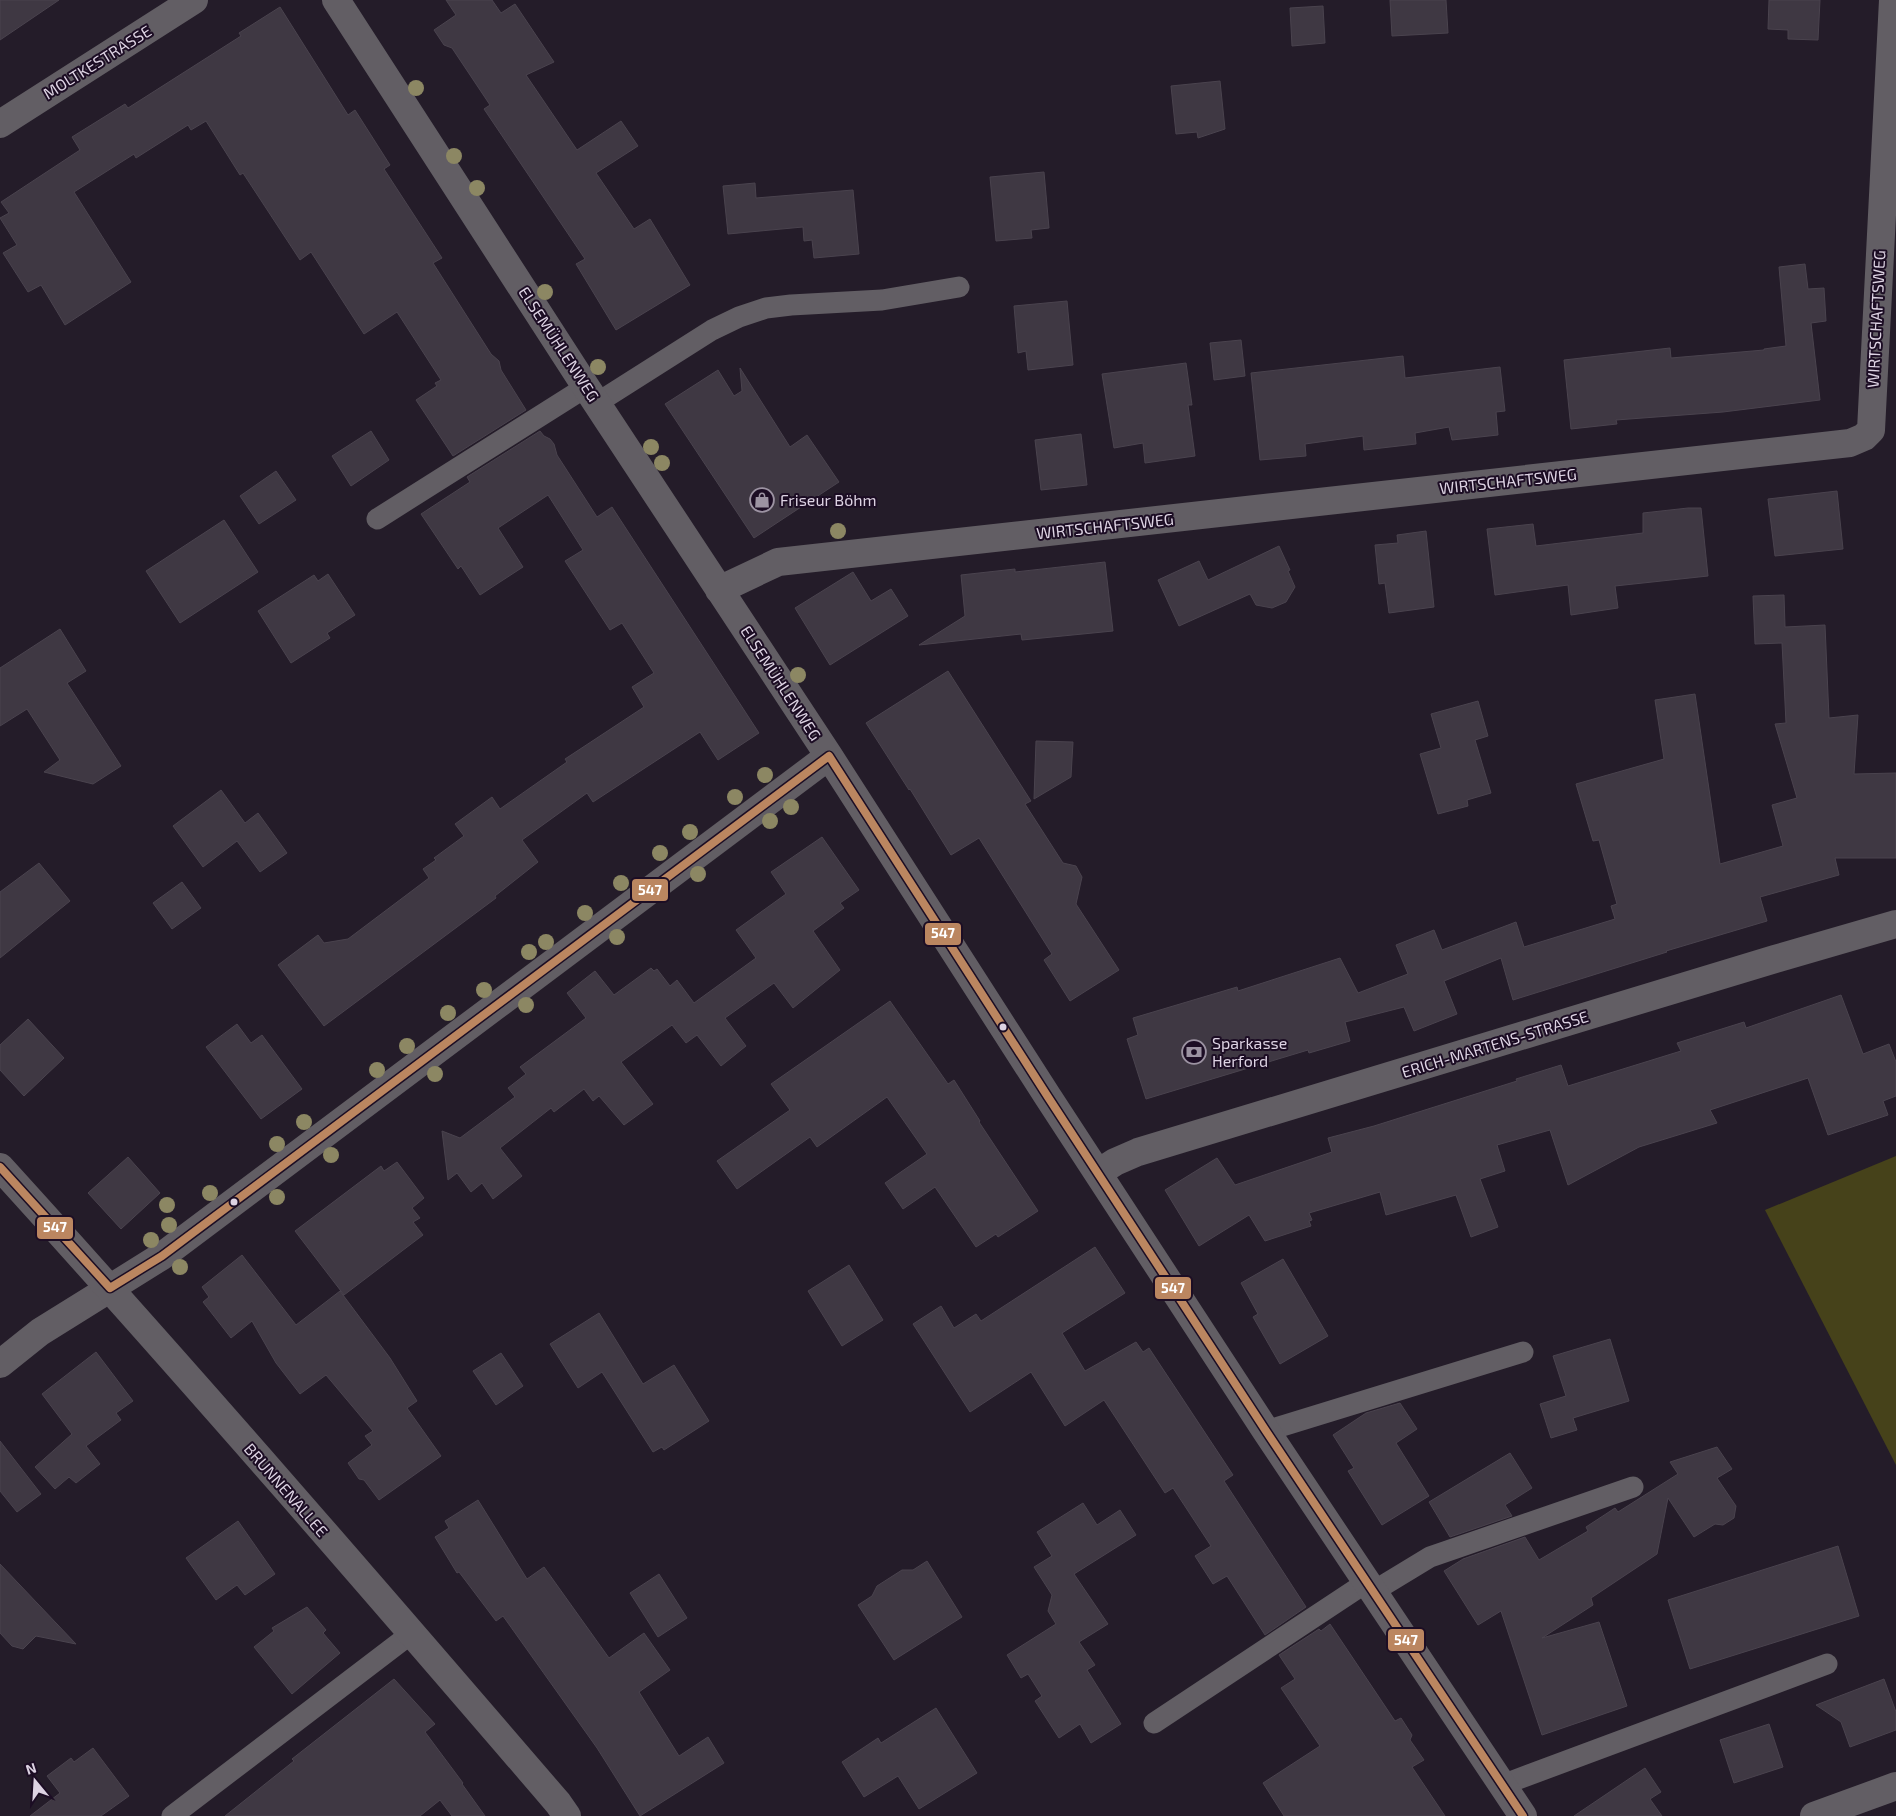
<svg xmlns="http://www.w3.org/2000/svg" width="1896" height="1816" font-family="'Exo 2',sans-serif">
	<style>
		.forest { fill: #46421a }
		.building { fill: #3f3843; stroke: #4a434e }
		.lines { fill: none; stroke-linecap: round; stroke-linejoin: round }
		.service { stroke: #625e64; stroke-width: 21 }
		.minor { stroke: #625e64; stroke-width: 28 }
		.tertiary { stroke: #625e64; stroke-width: 28 }
		.bus-1-casing { stroke: #1c0d24; stroke-width: 11 }
		.bus-1 { stroke: #bb8660; stroke-width: 8 }
		.tree { fill: #8c8763 }
		.bus-dot { fill: #ddd3e3; stroke: #1c0d24; stroke-width: 2 }
		.labels { text-anchor: middle; stroke-width: 4; stroke-linejoin: round; paint-order: stroke }
		.street-label { font-size: 16px; fill: #ddd3e3; stroke: #1c0d24 }
		.poi-label { font-size: 16px; fill: #ddd3e3; stroke: #1c0d24; text-anchor: start }
		.line-badge { stroke: #1c0d24; stroke-width: 2 }
		.badge-label { font-size: 14px; text-anchor: middle; font-weight: bold; fill: #fff }
	</style>
	<rect width="100%" height="100%" fill="#241c29"/>
	<path class="forest" d="M1896 1156V1465L1765 1210Z"/>
	<path class="building" d="M0 0H59L0 40Z
		M446 0H492L501 13 515 4 554 62 526 75 577 150 621 121 638 146 596 173 634 229 650 219 690 285 616 330 576 264 585 259 484 109 490 105 452 48 444 45 434 30 456 15Z
		M1390 0H1446L1448 33 1392 36Z
		M1769 0H1820L1818 40 1788 39V30L1768 29Z
		M1323 6 1325 43 1292 46 1290 8Z
		M280 7 348 115 355 110 390 165 384 169 442 258 433 263 491 354 499 361 501 370 526 410 453 456 416 400 437 386 435 383 441 380 397 312 364 334 311 252 300 260 243 173 240 175 206 121 191 130 188 125 136 158 134 154 74 192 131 282 65 325 41 285 28 292 3 253 17 245 0 218 9 213 1 202 80 150 72 137 125 104 128 108 241 36 239 33Z
		M1220 81 1225 129 1198 138 1197 132 1176 134 1171 86Z
		M1044 172 1049 228 1031 230 1032 238 996 241 990 177Z
		M755 183 756 198 853 190 859 254 814 258 812 240 804 241 803 227 728 234 723 186Z
		M1805 264 1808 289 1824 288 1826 321 1811 323 1820 400 1723 412 1616 420 1617 424 1571 429 1564 360 1670 348 1671 358 1764 350V349L1786 346 1779 267Z
		M1067 301 1073 365 1028 370 1026 351 1018 353 1014 306Z
		M1241 340 1245 376 1214 380 1210 343Z
		M1403 356 1405 378 1500 367 1505 411 1496 412 1498 435 1452 440 1449 427 1415 433 1416 444 1364 450 1363 436 1305 444 1306 456 1260 460 1251 373Z
		M1186 363 1192 405H1188L1195 456 1145 463 1143 443 1114 448 1102 374Z
		M740 368 790 447 807 435 839 482 754 538 665 404 718 370 734 396 742 391Z
		M371 431 389 460 351 486 332 456Z
		M540 431 544 436 550 439 554 444 557 455 597 517 612 507 759 733 718 760 700 732 593 802 587 793 522 840 538 862 495 896 496 898 324 1026 278 965 318 935 324 943 348 939 429 878 423 869 436 860 434 858 464 836 455 824 492 797 500 809 567 762 565 759 644 707 632 687 654 673 622 623 610 630 565 561 583 550 548 495 498 528 523 567 480 595 461 566 458 569 421 514 470 482 467 477Z
		M1081 434 1087 485 1041 490 1035 440Z
		M276 471 296 500 259 524 240 496Z
		M1837 491 1843 549 1775 556 1768 499Z
		M1688 508H1701L1708 576 1615 586 1618 608 1571 615 1568 585 1495 595 1487 529 1533 524 1536 546 1643 533V513Z
		M224 520 258 572 180 623 146 571Z
		M1426 531 1434 607 1389 613 1385 583 1379 584 1375 545 1398 543 1397 535Z
		M1279 546 1290 570 1288 571 1295 587 1286 602 1272 608 1256 605 1250 594 1179 626 1158 580 1199 561 1208 580Z
		M1105 562 1113 631 1022 640 1021 634 919 645 965 616 961 575 1015 569V572Z
		M853 572 871 601 891 589 908 616 830 665 795 608Z
		M328 574 355 615 327 633 330 638 291 663 258 611 314 575 318 581Z
		M1784 595 1785 627 1825 625 1829 718 1858 715 1854 774 1896 773V858H1835L1839 875 1760 897 1767 921 1666 951 1667 952 1513 1000 1501 958 1444 981 1457 1014 1414 1031 1404 1007 1345 1022 1350 1041 1309 1053 1308 1050 1146 1099 1127 1039 1138 1035 1133 1018 1237 987 1238 991 1340 958 1358 993 1408 974 1396 945 1434 930 1442 950 1516 922 1524 947 1615 919 1611 906 1617 904 1599 840 1593 841 1576 784 1664 759 1655 700 1695 694 1720 864 1783 846 1772 805 1797 798 1775 724 1786 723 1782 643 1755 644 1753 596Z
		M60 629 86 671 67 683 121 766 93 784 44 772 60 760 27 709 0 726V668Z
		M948 671 1031 801 1025 804 1063 863 1076 866 1082 877 1076 904 1119 970 1070 1001 1044 960 1052 954 979 838 951 855 910 789 909 790 866 723Z
		M1478 701 1488 736 1475 740 1491 793 1467 800 1468 806 1438 814 1420 754 1441 748 1431 714Z
		M1036 741 1073 742 1071 777 1034 799Z
		M221 790 245 823 258 813 287 853 260 872 237 841 203 867 173 826Z
		M822 837 859 890 840 903 844 908 813 931 840 970 793 1008 774 983 725 1018 746 1046 721 1066 697 1035 686 1043 672 1025 621 1062 653 1104 624 1125 599 1096 593 1101 584 1089 554 1112 551 1108 500 1148 522 1176 493 1199 482 1183 471 1192 457 1173 448 1180 442 1131 460 1138 515 1097 508 1088 526 1074 520 1067 586 1018 567 993 595 971 614 995 651 968 654 971 657 969 670 986 677 980 694 1003 756 958 736 930 786 894 771 872Z
		M39 863 70 901 0 958V892Z
		M182 882 201 908 172 929 153 903Z
		M1841 995 1863 1054 1889 1044 1896 1062V1096L1883 1101 1888 1115 1828 1135 1808 1078 1710 1110 1717 1123 1639 1147 1568 1185 1550 1130 1497 1145 1505 1171 1480 1179 1498 1227 1471 1237 1456 1195 1386 1215 1380 1192 1309 1213 1312 1220 1309 1221 1311 1226 1265 1241 1249 1215 1199 1246 1165 1190 1217 1158 1235 1185 1332 1152 1328 1138 1374 1126 1517 1081 1516 1079 1561 1065 1568 1086 1681 1051 1677 1043 1744 1022 1746 1028Z
		M890 1001 948 1084 954 1080 980 1121 979 1122 1038 1211 998 1237 996 1234 976 1247 935 1187 903 1209 885 1183 927 1154 887 1097 817 1147 810 1137 737 1189 717 1161 790 1110 771 1084Z
		M28 1019 64 1058 24 1096 0 1070V1045Z
		M237 1024 251 1043 262 1035 302 1089 261 1119 206 1047Z
		M128 1157 160 1193 121 1229 88 1193Z
		M397 1162 424 1198 412 1208 420 1218 413 1222 423 1235 344 1295 295 1231 381 1166 384 1171Z
		M1095 1247 1125 1293 1062 1333 1085 1371 1136 1342 1143 1352 1149 1348 1233 1475 1224 1481 1306 1607 1265 1635 1227 1576 1213 1584 1195 1556 1211 1546 1173 1488 1165 1493 1104 1400 1065 1426 1031 1372 970 1412 913 1324 941 1306 954 1328 976 1314 981 1321Z
		M242 1255 296 1325 340 1291 390 1358 417 1401 407 1408 441 1456 379 1500 364 1480 359 1479 348 1463 372 1445 365 1436 373 1431 326 1375 300 1394 276 1363 252 1321 231 1338 203 1302 209 1297 202 1287Z
		M1283 1259 1328 1336 1280 1364 1253 1317 1258 1314 1241 1283Z
		M849 1265 883 1320 842 1346 808 1291Z
		M599 1313 643 1384 674 1365 709 1421 664 1450 662 1447 653 1452 602 1372 578 1388 550 1344Z
		M1610 1339 1629 1401 1573 1418 1577 1430 1551 1438 1540 1404 1566 1396 1553 1356Z
		M96 1352 133 1401 116 1413 121 1420 86 1446 100 1464 76 1483 69 1477 55 1489 35 1467 72 1434 42 1394Z
		M501 1353 523 1386 496 1405 473 1371Z
		M1400 1403 1417 1429 1396 1443 1429 1496 1382 1525 1348 1471 1354 1468 1333 1435 1366 1413Z
		M0 1441 41 1494 17 1512 0 1491Z
		M1717 1447 1732 1469 1717 1478 1736 1506 1734 1518 1723 1525 1715 1524 1694 1537 1668 1498 1657 1554 1591 1598 1593 1605 1542 1638 1599 1622 1627 1706 1542 1735 1501 1611 1478 1625 1444 1571 1463 1559 1525 1537 1539 1560 1588 1531 1586 1527 1615 1508 1618 1512 1678 1474 1670 1462Z
		M1510 1453 1532 1488 1505 1505 1512 1516 1450 1537 1429 1502Z
		M478 1500 527 1579 544 1567 609 1658 644 1633 670 1670 639 1692 679 1756 708 1737 724 1763 640 1816 597 1748 503 1616 496 1621 459 1572 457 1573 435 1537 449 1528 445 1521Z
		M1083 1503 1097 1525 1120 1510 1136 1535 1074 1574 1108 1624 1079 1642 1095 1665 1087 1670 1121 1724 1091 1743 1080 1724 1059 1738 1035 1701 1042 1696 1028 1674 1021 1678 1007 1655 1056 1624 1048 1611 1052 1595 1034 1567 1052 1556 1037 1532Z
		M238 1521 275 1574 245 1595 237 1585 216 1600 186 1558Z
		M1838 1546 1859 1616 1690 1669 1668 1600Z
		M927 1561 962 1617 894 1660 858 1605 872 1596 877 1586 902 1570H913Z
		M0 1564 76 1644 36 1636 23 1649 12 1646 0 1633Z
		M659 1574 687 1618 658 1637 630 1593Z
		M307 1607 326 1630 323 1633 340 1653 292 1694 254 1647 274 1631 272 1628Z
		M1330 1624 1395 1721 1401 1718 1412 1735 1410 1740 1424 1760 1412 1767 1445 1816H1284L1263 1783 1320 1746 1281 1688 1295 1679 1279 1655 1319 1629 1321 1631Z
		M394 1679 435 1724 425 1732 463 1783 462 1784 485 1816H452L440 1800 420 1816H225L294 1761 292 1759Z
		M1884 1679 1896 1712V1730L1850 1747 1841 1722 1816 1705Z
		M936 1708 977 1773 919 1809 898 1776 864 1797 842 1762 878 1738 881 1743Z
		M1769 1724 1783 1767 1734 1783 1720 1740Z
		M93 1748 129 1796 101 1816H30L60 1793 47 1776 71 1758 74 1762Z
		M1645 1768 1661 1792 1650 1799 1662 1816H1574Z"/>
	<g class="lines">
		<path class="service" d="M597 403 712 330 739 317 766 308 791 305 882 300 959 287
			M377 519 586 387
			M1266 1431 1523 1352
			M1374 1591 1430 1557 1633 1487
			M1154 1723 1367 1582
			M1502 1785 1827 1664
			M172 1816 412 1633"/>
		<path class="minor" d="M336 0 586 387 829 756 1048 1097 1266 1431 1523 1816
			M0 124 194 0
			M719 590 778 562 1850 443 1864 437 1871 430 1893 0
			M1098 1173 1115 1162 1138 1152 1775 959 1896 924
			M0 1364 40 1332 162 1256 829 756
			M1814 1816 1896 1786"/>
		<path class="tertiary" d="M0 1167C190 1376 374 1589 558 1803L567 1816"/>
		<g class="bus-1-casing">
			<path id="bus-1" d="M829 756 1048 1097 1266 1431 1523 1816
				M0 1167 110 1288
				M110 1288 162 1256 829 756"/>
		</g>
		<use href="#bus-1" class="bus-1"/>
	</g>
	<g class="tree">
		<circle cx="416" cy="88" r="8"/>
		<circle cx="454" cy="156" r="8"/>
		<circle cx="477" cy="188" r="8"/>
		<circle cx="545" cy="292" r="8"/>
		<circle cx="598" cy="367" r="8"/>
		<circle cx="651" cy="447" r="8"/>
		<circle cx="662" cy="463" r="8"/>
		<circle cx="838" cy="531" r="8"/>
		<circle cx="798" cy="675" r="8"/>
		<circle cx="765" cy="775" r="8"/>
		<circle cx="735" cy="797" r="8"/>
		<circle cx="791" cy="807" r="8"/>
		<circle cx="770" cy="821" r="8"/>
		<circle cx="690" cy="832" r="8"/>
		<circle cx="660" cy="853" r="8"/>
		<circle cx="698" cy="874" r="8"/>
		<circle cx="621" cy="883" r="8"/>
		<circle cx="585" cy="913" r="8"/>
		<circle cx="617" cy="937" r="8"/>
		<circle cx="546" cy="942" r="8"/>
		<circle cx="529" cy="952" r="8"/>
		<circle cx="484" cy="990" r="8"/>
		<circle cx="526" cy="1005" r="8"/>
		<circle cx="448" cy="1013" r="8"/>
		<circle cx="407" cy="1046" r="8"/>
		<circle cx="377" cy="1070" r="8"/>
		<circle cx="435" cy="1074" r="8"/>
		<circle cx="304" cy="1122" r="8"/>
		<circle cx="277" cy="1144" r="8"/>
		<circle cx="331" cy="1155" r="8"/>
		<circle cx="210" cy="1193" r="8"/>
		<circle cx="277" cy="1197" r="8"/>
		<circle cx="167" cy="1205" r="8"/>
		<circle cx="169" cy="1225" r="8"/>
		<circle cx="151" cy="1240" r="8"/>
		<circle cx="180" cy="1267" r="8"/>
	</g>
	<defs>
		<g id="shop-ring" transform="scale(1.25)"><circle r="9.5" fill="#1c0d24" stroke="#9c93a2" stroke-width="1.5"/><path d="M-5-2.5h2.3a2.7 3.5 0 0 1 5.4 0H5L5.5 6h-11ZM-1.5-2.5h3a1.5 2.3 0 0 0-3 0Z" fill="#9c93a2"/></g>
		<g id="bank-ring" transform="scale(1.25)"><circle r="9.5" fill="#1c0d24" stroke="#9c93a2" stroke-width="1.5"/><path d="M-6-4H6V4H-6ZM0-2.3a2.3 2.3 0 1 0 0 4.6a2.3 2.3 0 1 0 0-4.6Z" fill="#9c93a2"/></g>
	</defs>
	<g fill-rule="evenodd">
		<use href="#shop-ring" x="762" y="500"/>
		<use href="#bank-ring" x="1194" y="1052"/>
	</g>
	<g class="bus-dot">
		<circle cx="1003" cy="1027" r="4.5"/>
		<circle cx="234" cy="1202" r="4.5"/>
	</g>
	<g class="labels">
		<g class="street-label">
			<text transform="translate(97 62) rotate(-32)" y="6">MOLTKESTRASSE</text>
			<text transform="translate(1876 319) rotate(-87)" y="6">WIRTSCHAFTSWEG</text>
			<text transform="translate(559 344) rotate(57)" y="6">ELSEMÜHLENWEG</text>
			<text transform="translate(1508 481) rotate(-6)" y="6">WIRTSCHAFTSWEG</text>
			<text transform="translate(1105 526) rotate(-6)" y="6">WIRTSCHAFTSWEG</text>
			<text transform="translate(781 683) rotate(57)" y="6">ELSEMÜHLENWEG</text>
			<text transform="translate(1495 1044) rotate(-17)" y="6">ERICH-MARTENS-STRASSE</text>
			<text transform="translate(286 1490) rotate(49)" y="6">BRUNNENALLEE</text>
		</g>
		<g class="poi-label">
			<text x="780" y="506">Friseur Böhm</text>
			<text x="1212" y="1049">Sparkasse<tspan x="1212" dy="18">Herford</tspan></text>
		</g>
	</g>
	<g class="line-badge">
		<rect x="631" y="878" width="38" height="24" rx="5" fill="#bb8660"/>
		<rect x="924" y="922" width="38" height="24" rx="5" fill="#bb8660"/>
		<rect x="36" y="1216" width="38" height="24" rx="5" fill="#bb8660"/>
		<rect x="1154" y="1276" width="38" height="24" rx="5" fill="#bb8660"/>
		<rect x="1387" y="1628" width="38" height="24" rx="5" fill="#bb8660"/>
	</g>
	<g class="badge-label">
		<text x="650" y="895">547</text>
		<text x="943" y="938">547</text>
		<text x="55" y="1232">547</text>
		<text x="1173" y="1293">547</text>
		<text x="1406" y="1645">547</text>
	</g>
	<g transform="translate(35 1781) rotate(342)" stroke="#1c0d24" stroke-width="4" paint-order="stroke">
	<path d="M0-4L9 19L0 12L-9 19Z" fill="#ddd3e3"/>
	<text y="-8" font-size="14" font-weight="bold" text-anchor="middle" fill="#ddd3e3">N</text>
	</g>
</svg>
